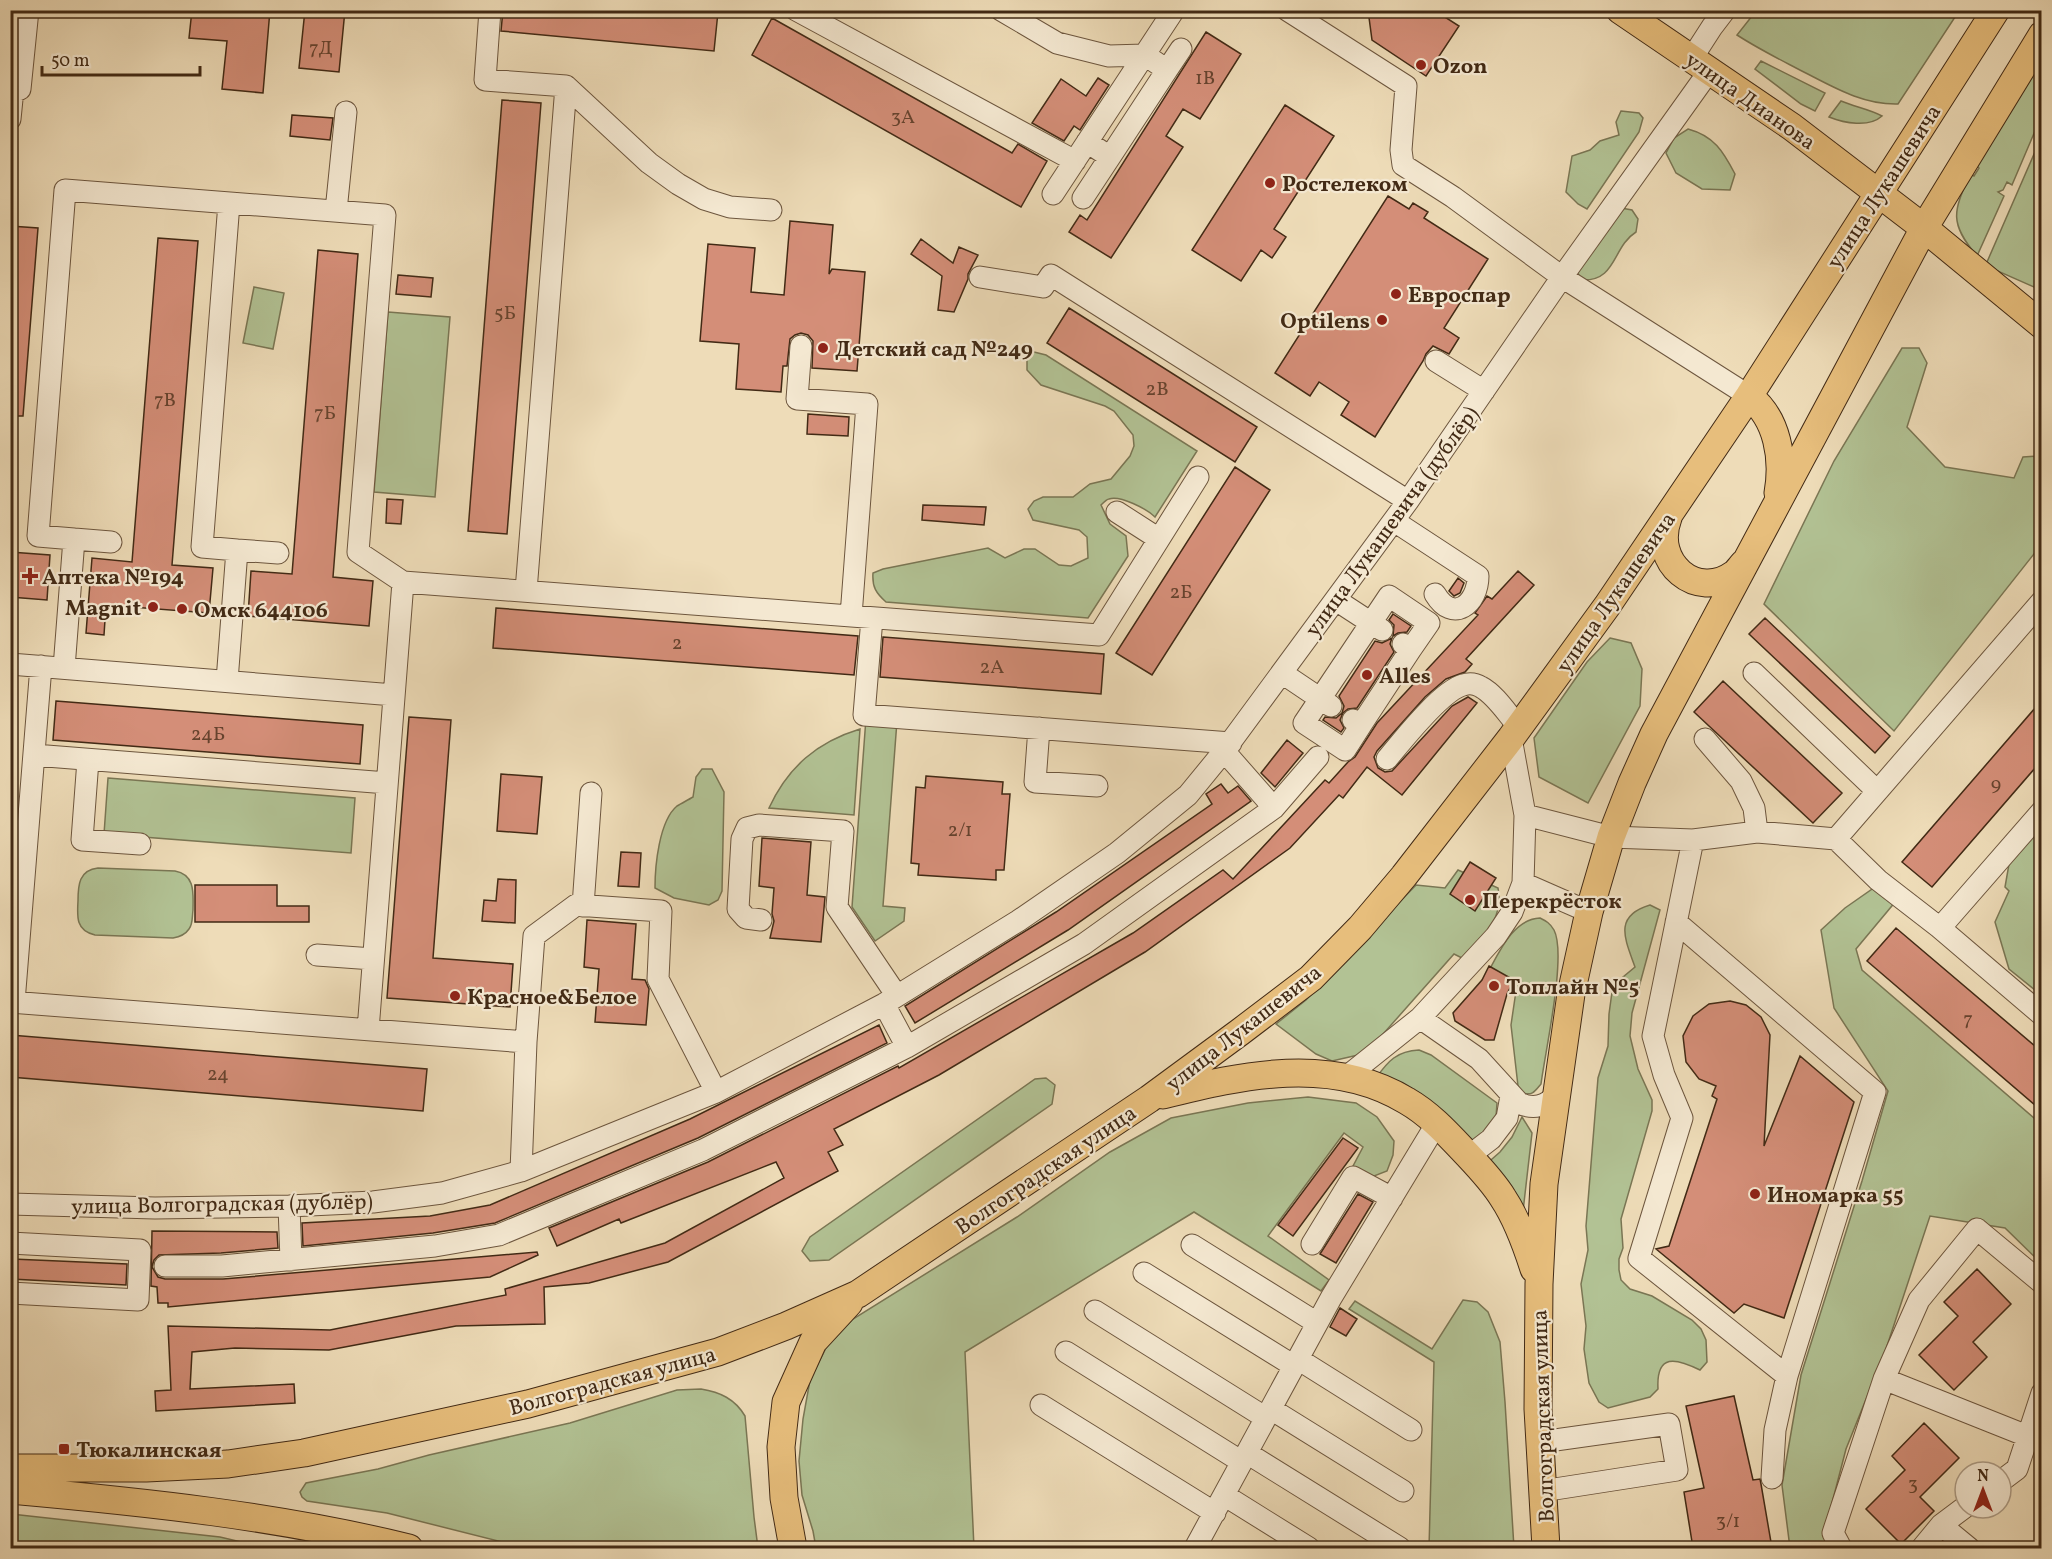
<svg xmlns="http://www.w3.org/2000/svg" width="2052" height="1559" font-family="Vollkorn,serif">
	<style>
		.green { fill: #b2c294; stroke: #7a7654; stroke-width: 1.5 }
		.building { fill: #d48e78; stroke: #422a15; stroke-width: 1.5 }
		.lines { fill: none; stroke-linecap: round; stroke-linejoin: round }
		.minor-casing { stroke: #6d563e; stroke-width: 23 }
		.major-casing { stroke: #422a15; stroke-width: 29 }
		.minor { stroke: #f4e8d1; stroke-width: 21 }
		.major { stroke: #e7be7c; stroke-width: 27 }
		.poi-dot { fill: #8f2418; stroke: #f4e8d1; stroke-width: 2 }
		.labels { text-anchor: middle; stroke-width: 4.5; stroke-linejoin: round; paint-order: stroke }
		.number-label { font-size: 20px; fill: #66432e }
		.poi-label { font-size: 22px; font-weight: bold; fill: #422a15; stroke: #f4e8d1; text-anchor: start }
		.street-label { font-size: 22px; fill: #422a15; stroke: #f4e8d1 }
	</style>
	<rect width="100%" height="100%" fill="#eedcb8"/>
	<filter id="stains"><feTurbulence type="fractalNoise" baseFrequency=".00333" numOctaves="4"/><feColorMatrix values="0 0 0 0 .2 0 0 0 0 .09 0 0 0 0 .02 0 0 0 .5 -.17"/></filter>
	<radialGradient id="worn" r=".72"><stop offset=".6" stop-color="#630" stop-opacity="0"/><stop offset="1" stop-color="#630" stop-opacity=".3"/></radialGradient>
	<path class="green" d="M1756 11V10L1959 11 1898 104C1861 105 1830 85 1798 69 1777 58 1757 48 1737 35Z
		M2041 52V117L2012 185 2007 182 2003 190 1998 192 2004 196 1977 256C1948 222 1954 211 1970 174L1974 176 1979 168 1976 165Z
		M1761 61 1825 93 1815 111 1801 104 1755 69Z
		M1841 101C1855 107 1869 109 1882 116 1869 128 1844 123 1829 117Z
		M1621 111 1639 113 1643 118 1639 132 1587 209 1578 204 1566 192 1572 156 1590 150 1600 141 1619 135 1616 122Z
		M1688 129C1714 136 1723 151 1735 174L1730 190 1702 189 1676 173 1666 153 1674 138Z
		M2041 138V285L2034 287 1993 269 1987 262Z
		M1621 208 1632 210 1638 219 1636 232C1612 247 1617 282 1581 280L1577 271Z
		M254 287 284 293 273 349 243 343Z
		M388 312 450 317 435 497 374 492Z
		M1902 348H1919L1927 363 1907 427 1945 467 2014 478 2023 457 2038 456 2042 470 2041 545 1894 731 1764 604 1834 461Z
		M1034 352 1046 355 1197 451 1155 517C1147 509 1120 495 1109 499 1107 499 1102 504 1101 505L1110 524 1126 536 1128 556 1088 618 886 602C876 593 872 587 873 573L883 569 988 548 1005 558 1024 549H1035L1059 565 1071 566 1088 558 1087 537 1079 530 1033 520 1028 509 1034 501 1043 497H1073L1090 484 1111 479 1130 456 1134 446 1133 435 1114 411 1105 406 1041 385 1027 370V358Z
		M1610 638 1631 643 1642 669 1640 706 1588 803 1539 777 1534 738 1587 662Z
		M866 718 897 721 883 906 905 908 904 921 875 941 852 907Z
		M860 729 854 815 769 808C788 767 817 742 860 729Z
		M702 769H712L724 792 722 891 718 900 709 905 674 898 655 888C655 866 659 821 677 806 682 803 688 800 693 797L696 777Z
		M108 778 355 798 351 853 104 834Z
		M2041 822V995L2009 969 1995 922 2009 891 2005 887 2009 864Z
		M98 868 175 871C196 875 193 894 193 910 192 917 193 924 189 929 185 935 179 937 173 938L95 935C76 931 77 917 78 901 78 885 79 870 98 868Z
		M1458 870 1498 888C1504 920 1483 936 1464 959L1454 954 1376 1042 1358 1055 1332 1061 1316 1054 1276 1024 1306 1000 1416 885 1445 888Z
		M1878 885 1896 901 1856 949 1862 970 2041 1124V1263L2005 1228 1930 1216 1885 1352 1846 1449 1825 1530 1834 1548H1790L1782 1485 1801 1375 1862 1181 1888 1091 1834 1008 1821 930 1845 908Z
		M1650 905 1660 910 1632 1013 1630 1036 1638 1069 1652 1100V1111L1621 1219 1623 1248 1619 1259V1270L1621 1280 1630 1289 1652 1296 1692 1320 1701 1329 1706 1340 1707 1362 1700 1370C1676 1358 1656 1353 1658 1389L1650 1397 1608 1408 1599 1402 1589 1383 1584 1349 1586 1326 1581 1284 1588 1250 1586 1226 1598 1078 1608 1046 1609 1014 1612 992 1617 982 1635 967C1625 939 1613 916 1650 905Z
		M1540 918C1546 921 1550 923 1554 930 1567 955 1545 1052 1541 1084 1535 1091 1533 1096 1523 1093L1518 1086 1511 1025 1516 991 1486 976C1498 955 1512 919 1540 918Z
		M1419 1050 1431 1055 1497 1103 1496 1117 1476 1141 1467 1143 1376 1078C1388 1061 1397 1051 1419 1050Z
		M1046 1078 1055 1085 1052 1104 829 1260 810 1261 802 1251 810 1237 1035 1079Z
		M1308 1097 1356 1103 1377 1117 1394 1141 1393 1155 1387 1171 1369 1178 1352 1168 1363 1147 1344 1133 1268 1236 1329 1280 1321 1291 1194 1212 965 1352 974 1548H816L813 1531 802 1495 799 1461 803 1419 810 1380 826 1348 853 1319 1017 1217 1110 1152 1171 1118 1248 1103Z
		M1522 1117 1532 1133 1522 1220 1484 1166 1500 1152 1512 1137Z
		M1463 1300 1477 1302 1488 1312 1500 1342 1505 1402 1514 1548H1429L1434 1362 1349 1309 1355 1301 1432 1349Z
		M701 1389C720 1392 735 1399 745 1416L754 1517 758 1548H526L387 1513 307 1501 302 1497 300 1492 306 1483 378 1469 429 1455 570 1423 677 1390Z
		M11 1514 220 1537 267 1548H11Z"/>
	<path class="building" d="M192 10H270L263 93 222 89 227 41 189 38Z
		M305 10H345L339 72 299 68Z
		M503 10H698L718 12 714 51 501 31Z
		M1368 10H1434L1459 26 1426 76 1372 40Z
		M772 18 1012 153 1018 144 1047 161 1021 207 752 55Z
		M1206 32 1241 54 1200 119 1183 109 1166 136 1183 147 1111 258 1069 232 1080 215 1087 220Z
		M1098 78 1109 85 1080 130 1074 126 1064 141 1032 123 1061 79 1086 96Z
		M502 100 541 103 507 534 468 531Z
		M1285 105 1334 136 1274 229 1286 237 1272 258 1261 250 1241 281 1192 250Z
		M292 115 333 118 330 140 290 136Z
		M1388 196 1409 209 1413 203 1428 212 1424 218 1488 259 1444 328 1459 338 1449 354 1433 346 1426 354 1423 361 1375 437 1341 415 1349 402 1319 382 1310 396 1275 373Z
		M790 221 833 225 829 274 832 269 865 272 857 371 812 368 813 341 808 335 801 333 795 335 790 339 787 366H783L781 392 736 389 739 344 700 341 708 244 755 248 751 292 784 295Z
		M10 226 38 228 23 416H10Z
		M158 238 198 241 172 565 213 568 209 613 106 605 104 635 86 633 92 558 132 562Z
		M921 239 953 263 959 247 978 255 968 274V279L954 312 938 310 942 276 911 254Z
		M318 250 358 254 333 577 373 581 369 626 248 616 251 571 292 574Z
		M398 275 433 278 431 297 396 294Z
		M1069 308 1257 427 1235 462 1047 343Z
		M808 414 849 417 848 436 807 434Z
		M1235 467 1270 490 1152 675 1116 653Z
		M387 499 403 500 401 524 386 523Z
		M923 505 986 507 984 525 922 520Z
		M10 552 50 555 47 600 10 597Z
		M1518 571 1534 585 1466 659 1472 664 1465 672 1446 679 1425 697 1377 751 1374 757 1378 768 1385 772 1392 771 1452 706 1468 697 1477 703 1402 795 1367 767 1343 798 1339 795 1290 848 1145 952 939 1075 834 1129 843 1145 828 1152 838 1171 668 1262 589 1283 544 1287 545 1324 456 1326 329 1350 235 1348 192 1352 190 1389 294 1384 295 1403 156 1411 155 1391 171 1390 168 1326 330 1330 506 1295 505 1289 665 1243 784 1178 776 1162 621 1223 619 1219 557 1246 549 1228 708 1162 898 1066 899 1068 1133 933 1223 870 1233 879 1325 780 1329 783 1348 762 1355 757 1377 723 1478 615 1475 613 1487 596 1492 599Z
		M1458 578 1464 583 1460 593 1454 596 1449 591Z
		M496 608 858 636 854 675 493 648Z
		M1393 614 1411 626 1407 632 1398 633 1393 636 1394 625 1389 620Z
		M1765 618 1890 736 1875 753 1749 634Z
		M883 637 1104 654 1101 694 880 677Z
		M1392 638 1390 644 1394 652 1357 708 1348 709 1343 713 1340 720 1344 728 1341 732 1323 720 1325 717 1336 718 1342 713 1344 706 1339 696 1375 641 1382 643Z
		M1723 681 1842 793 1813 823 1694 712Z
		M2042 700V760L1932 887 1902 862Z
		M56 701 363 725 360 764 53 740Z
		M409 717 451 720 433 958 513 964 510 1007 387 998Z
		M1287 740 1303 753 1275 787 1261 773Z
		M501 774 542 777 537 834 497 831Z
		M926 776 1003 782 1002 794H1010L1004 870H996V880L918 875 919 864 911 863 916 787 925 788Z
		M1221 784 1228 793 1238 786 1251 801 1068 930 915 1023 905 1006 1056 912 1212 804 1206 794Z
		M762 838 811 842 807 895 825 897 821 942 770 938 774 921 772 914 774 888 759 886Z
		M621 852 641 853 639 887 618 886Z
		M1470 862 1496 878 1475 911 1450 894Z
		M498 879 516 880 515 923 482 921 484 900 496 901Z
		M195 885H277V906H309V922H195Z
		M587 920 636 924 632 979 645 980 649 989 646 1025 595 1022 599 969 584 967Z
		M1896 928 2042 1052V1111L1867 961Z
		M1489 966 1514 980 1507 994 1494 1040H1485L1455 1021 1453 1013 1482 980Z
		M1730 1001 1746 1005 1761 1017 1770 1035 1764 1146 1800 1056 1854 1102 1784 1318 1744 1304 1734 1313 1656 1249 1669 1246 1717 1099 1712 1096 1716 1086 1699 1079 1686 1062 1683 1036 1693 1016 1709 1004Z
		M879 1025 887 1043 698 1138 495 1223 433 1233 303 1246 302 1223 430 1216 490 1205 690 1119Z
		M10 1035 427 1069 423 1111 10 1077Z
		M1343 1138 1358 1148 1293 1236 1278 1225Z
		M1358 1194 1373 1202 1336 1263 1320 1254Z
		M152 1231 277 1232 278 1248 221 1253 159 1255 154 1260 152 1267 158 1277 165 1279H223L537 1252 538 1255 490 1277 168 1307V1303H158L157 1287 151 1286Z
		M12 1259 127 1264 126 1285 11 1279Z
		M1977 1269 2011 1304 1973 1342 1987 1357 1954 1390 1919 1355 1958 1316 1944 1302Z
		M1340 1308 1357 1319 1346 1336 1330 1327Z
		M1734 1396 1753 1480 1760 1479 1761 1484 1772 1548H1693L1684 1492 1704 1488 1686 1406Z
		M1924 1423 1959 1458 1920 1497 1934 1511 1901 1544 1866 1509 1905 1470 1892 1456Z"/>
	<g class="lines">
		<g class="minor-casing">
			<path id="minor" d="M490 10 485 80 566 86 526 591
				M796 10 1075 161
				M1001 10 1057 43 1109 56 1145 55 1167 70 1110 157 1087 142
				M1287 10 1406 86 1401 150 1403 165 1453 197 1562 277 1749 396
				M1692 58 1712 27 1725 10
				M1167 70 1181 49
				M566 86 649 163 678 184 704 199 730 207 771 210
				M10 88 20 89 28 10
				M10 119 13 89
				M1053 194 1174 10
				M1083 198 1110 157
				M336 211 346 112
				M980 277 1043 287 1051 275 1408 501
				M801 346 797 399 867 404 851 616
				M1436 361 1484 391
				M1117 512 1159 539
				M1394 521 1478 576C1478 604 1453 624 1435 594
				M74 539 111 542
				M237 550 278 553
				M1336 600 1382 630
				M2042 601 1836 839 1878 880 1940 928 2042 1015
				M872 618 864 715 1231 743
				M10 664 394 695
				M64 668 74 539 38 536 65 190 385 215 358 552 403 582 1099 635 1198 477
				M1282 673 1331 706
				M1754 673 1877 791
				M227 681 237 550 202 547 229 203
				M1353 720 1361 725 1411 649 1403 644
				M1361 725 1345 750 1304 723 1389 596 1429 623 1411 649
				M1039 728 1035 782 1097 786
				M1705 739 1741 781 1754 808 1757 832
				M1224 751 1274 808
				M34 755 387 783
				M1387 759C1402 741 1441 691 1463 685 1469 683 1476 684 1481 687 1496 695 1508 715 1519 727
				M88 760 82 840 140 844
				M1525 815 1611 837 1693 840 1757 832 1836 839
				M1693 840 1653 1036 1664 1075 1682 1118 1639 1258 1787 1376
				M1523 883 1589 912
				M583 906 591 793
				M761 920 746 918 738 909 742 839 747 828 759 825 843 831 837 907 897 996
				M1676 922 1875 1092 1787 1376 1775 1430 1772 1478
				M1940 928 2042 811
				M317 955 373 959
				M10 1002 526 1042 521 1171
				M14 1002 41 666
				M884 1004 907 1047
				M1420 1018 1479 1059 1519 1103C1534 1110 1546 1106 1557 1094
				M368 1030 403 582
				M526 1042 534 936 576 905 661 911 658 979 716 1092
				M1345 1078 1420 1018 1496 936 1512 912 1523 883 1525 815 1511 738
				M1469 1156 1491 1139 1507 1118 1511 1096
				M10 1204 155 1208 289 1206 373 1202 442 1193 521 1171 716 1092 884 1004 1018 921 1117 853 1188 795 1224 751 1408 501 1562 277 1710 70
				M289 1206 291 1260
				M10 1243 140 1250 138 1300 10 1293
				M1312 1244 1353 1177 1392 1198
				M1192 1245 1317 1323
				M165 1266H222L435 1246 499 1235 703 1150 907 1047 1084 944 1274 808 1318 757
				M1144 1273 1294 1366
				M1095 1311 1266 1418
				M1066 1352 1242 1462
				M1298 1359 1411 1430
				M1884 1379 2027 1436
				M1041 1405 1215 1513
				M1271 1409 1403 1491
				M1541 1442 1669 1424 1677 1470 1542 1491
				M1247 1453 1400 1548
				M2001 1481 2017 1469 2042 1393
				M1224 1495 1309 1548
				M1941 1525 1969 1548
				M1195 1548 1331 1298 1437 1123
				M1841 1548 1833 1533 1884 1379 1919 1300 1977 1229 2042 1283
				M1922 1548 1941 1525 1965 1507"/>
		</g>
		<g class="major-casing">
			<path id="major" d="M1620 10 1792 127 1924 228 2042 325
				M1749 396C1778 419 1784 459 1778 493
				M1668 518C1651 563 1697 601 1734 574 1738 571 1741 566 1744 563
				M1163 1095C1242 1075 1332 1055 1407 1101 1428 1113 1445 1131 1462 1149 1476 1164 1492 1180 1503 1198 1517 1219 1526 1244 1534 1269
				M10 1468H146L228 1464 304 1453 528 1404 718 1352 786 1326 858 1294 1149 1099 1240 1032 1311 978 1360 928 1404 876 1511 738 1607 606 1749 396 1996 10
				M10 1490C145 1502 278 1516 409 1548
				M793 1548 784 1498 781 1447 786 1402 813 1342 849 1303
				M1546 1548 1538 1409 1539 1284 1544 1184 1571 994 1589 912 1611 837 1632 783 1654 734 1924 228 2042 35"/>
		</g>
		<use href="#minor" class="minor"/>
		<use href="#major" class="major"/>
	</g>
	<g class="poi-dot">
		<circle cx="1421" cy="65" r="6"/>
		<circle cx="1270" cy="183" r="6"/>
		<circle cx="1396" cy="294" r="6"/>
		<circle cx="1382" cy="320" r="6"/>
		<circle cx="823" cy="348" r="6"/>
		<path d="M27 567h6v6h6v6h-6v6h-6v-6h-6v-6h6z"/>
		<circle cx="153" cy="607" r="6"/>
		<circle cx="182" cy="609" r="6"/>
		<circle cx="1367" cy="675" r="6"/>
		<circle cx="1470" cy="900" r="6"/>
		<circle cx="1494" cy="986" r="6"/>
		<circle cx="455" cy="996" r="6"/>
		<circle cx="1755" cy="1194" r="6"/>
		<rect x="58" y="1443" width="12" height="12" rx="3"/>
	</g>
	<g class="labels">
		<g class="number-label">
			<text x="321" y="54">7Д</text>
			<text x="1205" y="84">1В</text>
			<text x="903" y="123">3А</text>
			<text x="505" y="319">5Б</text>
			<text x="1157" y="395">2В</text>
			<text x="165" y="406">7В</text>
			<text x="325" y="419">7Б</text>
			<text x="1181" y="598">2Б</text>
			<text x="677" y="649">2</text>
			<text x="992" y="673">2А</text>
			<text x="208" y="740">24Б</text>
			<text x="1996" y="790">9</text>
			<text x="960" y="836">2/1</text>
			<text x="1968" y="1025">7</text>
			<text x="218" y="1080">24</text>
			<text x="1913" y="1490">3</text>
			<text x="1728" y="1527">3/1</text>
		</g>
		<g class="poi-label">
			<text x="1433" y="73">Ozon</text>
			<text x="1282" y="191">Ростелеком</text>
			<text x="1408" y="302">Евроспар</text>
			<text x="1370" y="328" text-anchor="end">Optilens</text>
			<text x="835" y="356">Детский сад №249</text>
			<text x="42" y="584">Аптека №194</text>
			<text x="141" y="615" text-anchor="end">Magnit</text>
			<text x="194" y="617">Омск 644106</text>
			<text x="1379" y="683">Alles</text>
			<text x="1482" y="908">Перекрёсток</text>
			<text x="1506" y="994">Топлайн №5</text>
			<text x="467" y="1004">Красное&amp;Белое</text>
			<text x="1767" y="1202">Иномарка 55</text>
			<text x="76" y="1457">Тюкалинская</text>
		</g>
		<g class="street-label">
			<text transform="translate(1751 100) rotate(35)" y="8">улица Дианова</text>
			<text transform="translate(1883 186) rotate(-57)" y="8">улица Лукашевича</text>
			<text transform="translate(1391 521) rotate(-54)" y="8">улица Лукашевича (дублёр)</text>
			<text transform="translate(1615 592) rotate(-55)" y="8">улица Лукашевича</text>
			<text transform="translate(1243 1027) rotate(-38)" y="8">улица Лукашевича</text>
			<text transform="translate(1045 1169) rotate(-34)" y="8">Волгоградская улица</text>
			<text transform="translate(222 1203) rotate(-1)" y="8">улица Волгоградская (дублёр)</text>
			<text transform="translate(612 1380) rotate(-15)" y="8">Волгоградская улица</text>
			<text transform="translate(1542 1416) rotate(-92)" y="8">Волгоградская улица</text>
		</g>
	</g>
	<rect width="2052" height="1559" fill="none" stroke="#eedcb8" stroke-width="36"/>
	<rect x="12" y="12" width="2028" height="1535" fill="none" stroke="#422a15" stroke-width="3"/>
	<rect x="18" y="18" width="2016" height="1523" fill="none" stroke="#422a15" stroke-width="1.5"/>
	<g transform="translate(1983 1490)"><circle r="28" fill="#f4e8d1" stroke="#ad9c86" stroke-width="1.5"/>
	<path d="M0-4.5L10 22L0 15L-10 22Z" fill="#8f2418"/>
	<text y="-9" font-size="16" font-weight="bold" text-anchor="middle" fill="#422a15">N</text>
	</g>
	<path d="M42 66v9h158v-9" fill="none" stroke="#422a15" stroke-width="3"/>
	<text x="51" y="66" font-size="18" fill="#422a15" stroke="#f4e8d1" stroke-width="4.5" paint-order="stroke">50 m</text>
	<rect width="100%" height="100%" filter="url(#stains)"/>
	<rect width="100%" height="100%" fill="url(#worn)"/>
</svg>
